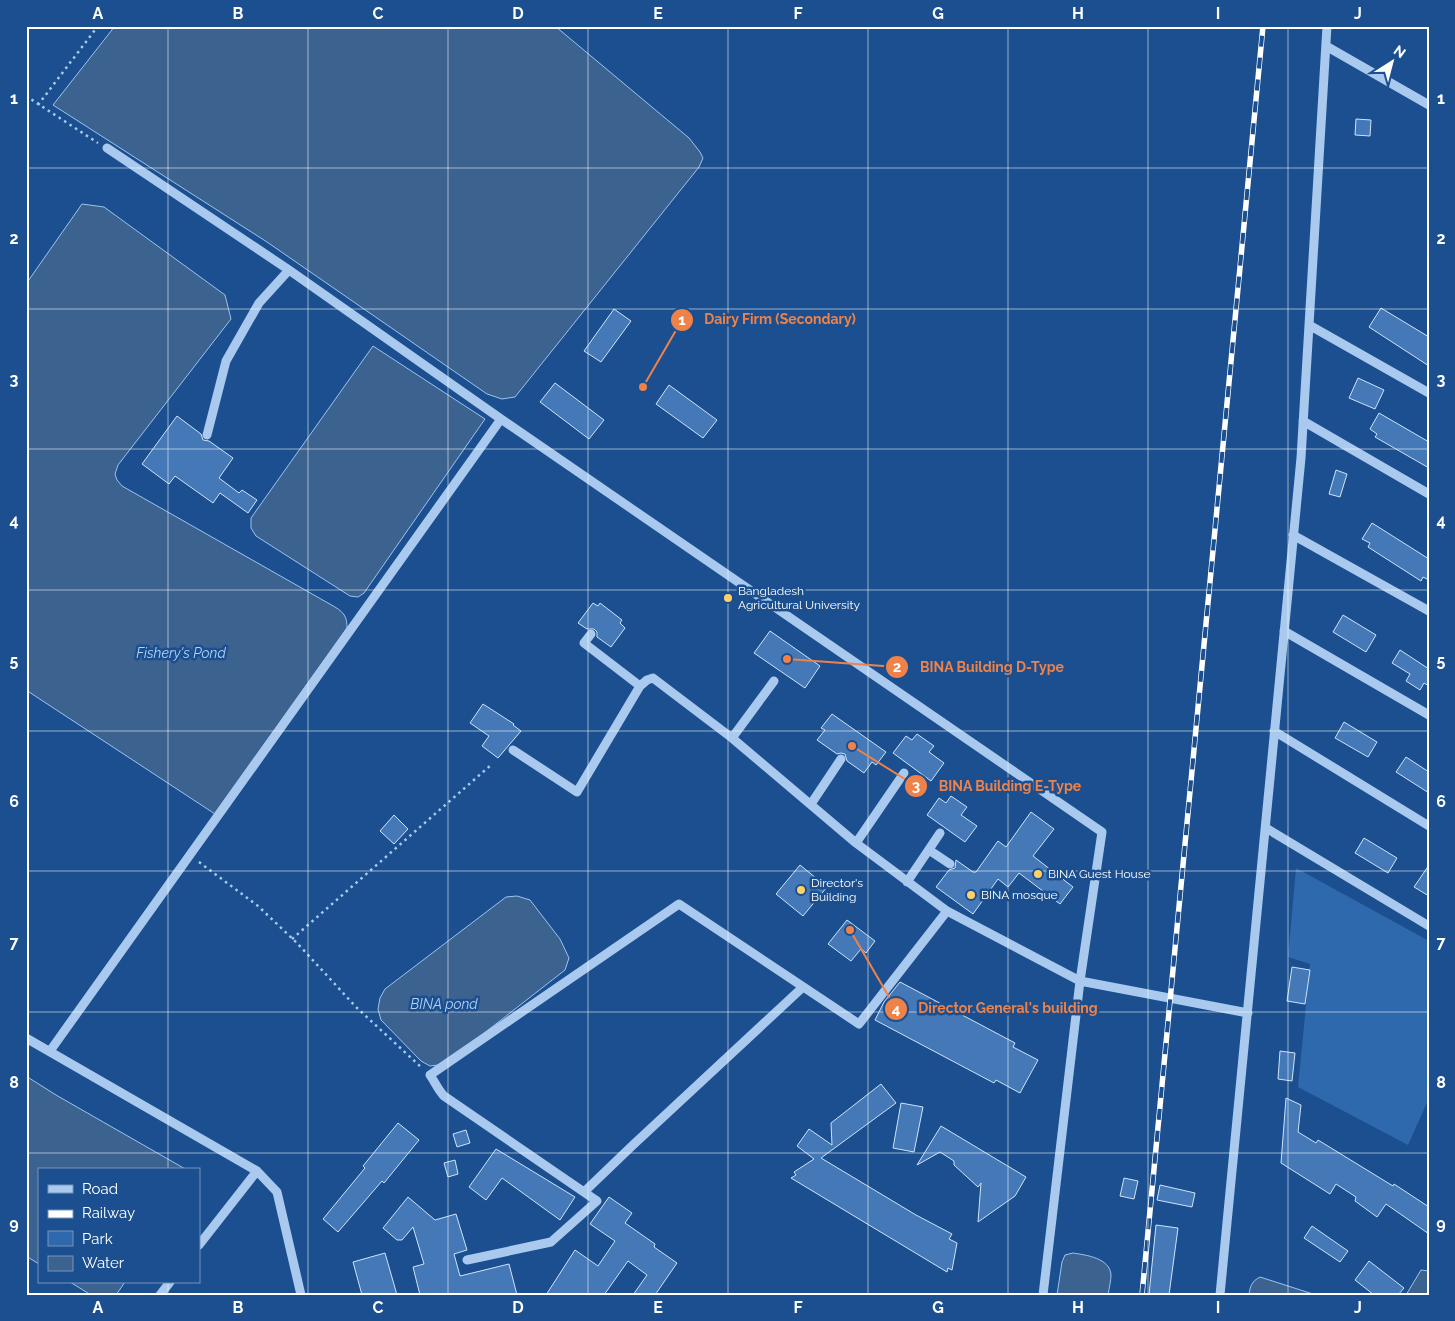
<svg xmlns="http://www.w3.org/2000/svg" width="1455" height="1321" font-family="Raleway,sans-serif">
	<style>
		.green { fill: #2e69ad }
		.water { fill: #3c6290; stroke: #9cc4f0 }
		.building { fill: #4478b7; stroke: #cfe3fa }
		.lines { fill: none; stroke-linecap: round; stroke-linejoin: round }
		.path { stroke: #a9c9ee; stroke-width: 2.5; stroke-dasharray: 2.5 4; stroke-linecap: butt }
		.minor { stroke: #a9c9ee; stroke-width: 9 }
		.rail-casing { stroke: #fff; stroke-width: 5.5 }
		.rail { stroke: #1b4f8f; stroke-width: 4; stroke-dasharray: 11; stroke-linecap: butt }
		.grid { fill: none; stroke: #fff; stroke-width: 1; stroke-opacity: 0.55 }
		.poi-dot { fill: #ffd166; stroke: #1b4f8f; stroke-width: 2 }
		.labels { text-anchor: middle; stroke-width: 5; stroke-linejoin: round; paint-order: stroke }
		.poi-label { font-size: 12px; fill: #fff; stroke: #1b4f8f; text-anchor: start }
		.water-label { font-size: 14px; font-style: italic; fill: #b5d3f5; stroke: #1b4f8f }
		.leader { fill: none; stroke: #ee8249; stroke-width: 2 }
		.callout-dot { fill: #ee8249; stroke: #1b4f8f; stroke-width: 2 }
		.mark-label { font-size: 15px; text-anchor: middle; font-weight: bold; fill: #fff }
		.callout-label { font-size: 14px; text-anchor: middle; font-weight: bold; fill: #ee8249; stroke: #1b4f8f; stroke-width: 5; stroke-linejoin: round; paint-order: stroke }
		.neatline { fill: none; stroke: #fff; stroke-width: 2 }
		.grid-label { font-size: 16px; text-anchor: middle; font-weight: bold; fill: #fff }
	</style>
	<rect width="100%" height="100%" fill="#1b4f8f"/>
	<path class="green" d="M1296 868 1429 941V1098L1408 1145 1298 1087 1310 964 1288 957Z"/>
	<path class="water" d="M115 26H555L689 138 700 152 703 158 699 167 515 397 502 399 487 394 267 242 53 105Z
		M82 204 104 207 225 295 231 319 118 465 115 474 117 480 122 486 335 607C345 613 347 618 347 628L215 814 26 690V284Z
		M373 346 485 419 364 593 358 597 350 596 256 536 251 528V518Z
		M517 896 530 900 560 939 569 958 565 970 451 1059 438 1065 430 1066 421 1061 381 1020 378 1009 380 998 385 989 506 897Z
		M26 1076 56 1095 187 1170H39V1264L26 1256Z
		M1073 1253C1086 1255 1110 1258 1111 1275 1111 1281 1109 1288 1108 1295H1057L1062 1262 1065 1255Z
		M1421 1270 1429 1271V1295H1406Z
		M1260 1277 1316 1295H1249C1250 1286 1252 1281 1260 1277Z
		M70 1282H125L116 1295H91Z"/>
	<path class="building" d="M1356 119 1371 120 1370 136 1355 135Z
		M1381 308 1429 337V366L1369 327Z
		M614 309 631 321 601 362 584 351Z
		M1358 378 1384 390 1375 409 1349 398Z
		M555 383 604 420 589 439 540 402Z
		M669 385 717 420 703 438 656 404Z
		M1379 413 1429 442V468L1375 437 1377 434 1370 429Z
		M177 416 201 434 203 440 209 441 233 458 219 478 239 493 242 490 257 500 248 513 220 493 213 503 175 476 169 484 142 464Z
		M1336 470 1347 474 1340 497 1329 494Z
		M1372 523 1429 559V580L1423 577 1421 581 1368 547 1370 543 1362 539Z
		M593 603 598 606 600 603 622 620 620 623 625 628 611 647 597 637V632L594 629H587L578 623Z
		M1343 615 1376 635 1366 652 1333 632Z
		M770 631 820 666 805 688 754 653Z
		M1400 650 1429 669V686L1424 683 1420 690 1406 681 1410 674 1392 663Z
		M483 704 514 724 513 725 521 731 498 758 482 746 489 736 470 723Z
		M832 714 886 752 876 765 872 762 864 773 847 761 845 754 841 753 837 754 817 740 825 730 821 728Z
		M1344 722 1377 742 1368 757 1335 738Z
		M917 734 934 746 929 752 944 763 931 781 893 753 906 736 912 740Z
		M1406 757 1429 772V793L1396 772Z
		M951 796 967 807 961 815 977 826 965 842 927 815 939 798 946 803Z
		M1031 812 1054 829 1033 856 1073 887 1060 904 1019 873 1008 887 998 879 973 914 936 887 949 870 955 868 956 860 973 872H976L998 841 1006 847Z
		M394 815 408 829 394 844 380 831Z
		M1364 838 1397 858 1388 873 1355 853Z
		M800 865 827 887 803 916 776 894Z
		M1429 865V896L1414 887Z
		M847 920 875 941 866 953 861 949 851 961 828 944Z
		M1292 967 1310 970 1305 1004 1287 1001Z
		M900 982 1015 1043 1013 1047 1038 1060 1020 1093 996 1080 994 1083 875 1020 884 1002Z
		M1280 1051 1295 1053 1292 1081 1278 1079Z
		M881 1084 896 1103 821 1158 916 1215 952 1234 949 1239 957 1243 952 1270 948 1268 947 1272 791 1178 796 1175 794 1172 814 1159 797 1146 809 1129 832 1145 831 1123Z
		M1286 1098 1301 1105 1298 1132 1316 1143 1318 1140 1393 1186 1394 1184 1429 1207V1234L1386 1204 1377 1217 1355 1201 1356 1197 1336 1184 1330 1194 1281 1163Z
		M901 1103 923 1107 914 1152 893 1148Z
		M398 1123 419 1140 384 1183 382 1181 338 1232 323 1219 365 1168 363 1166Z
		M941 1126 1026 1177 1015 1196 978 1222 981 1183 978 1187 954 1165V1161L940 1152 917 1165Z
		M466 1130 470 1143 457 1147 453 1134Z
		M496 1149 575 1197 560 1220 502 1178 486 1200 469 1187Z
		M455 1160 458 1174 448 1177 444 1163Z
		M1124 1178 1138 1181 1134 1199 1120 1196Z
		M1160 1185 1195 1193 1192 1207 1157 1200Z
		M408 1197 435 1220 456 1214 467 1250 454 1254 460 1276 509 1264 517 1295H420L413 1267 424 1264 413 1227 402 1240H397L383 1228Z
		M609 1197 632 1213 625 1223 655 1244 654 1247 677 1263 655 1295H633L647 1275 628 1261 604 1295H546L575 1250 598 1266 615 1241 590 1224Z
		M1156 1225 1178 1228 1169 1295H1149Z
		M1312 1226 1348 1251 1340 1262 1304 1238Z
		M385 1253 397 1295H362L353 1262Z
		M1369 1261 1404 1288 1398 1295H1374L1355 1280Z"/>
	<g class="lines">
		<path class="path" d="M26 96 98 143
			M38 105 98 26
			M199 862 258 906 297 943 356 1007 422 1068
			M292 939 491 765"/>
		<path class="minor" d="M1326 46 1429 105
			M107 148 289 270 501 419 1102 832 1080 981 1043 1295
			M1309 325 1429 393
			M1303 421 1429 494
			M207 435 226 361 259 303 289 270
			M1293 535 1429 611
			M1284 631 1429 715
			M591 634 584 643 640 686
			M1274 731 1429 826
			M732 738 774 681
			M513 750 577 792 640 686 647 680 653 678 732 738 856 843 947 911 1080 981 1248 1013
			M811 804 841 759
			M1266 828 1429 926
			M856 843 904 773
			M929 850 950 864
			M907 882 940 833
			M26 1038 257 1171 277 1192 301 1295
			M50 1051 501 419
			M584 1192 633 1145 803 987
			M199 1245 257 1171
			M467 1260 551 1242 597 1201 444 1096C438 1090 435 1082 430 1075L679 904 859 1024 947 911
			M160 1295 170 1282
			M1220 1295 1301 458 1327 26"/>
		<g class="rail-casing">
			<path id="rail" d="M1142 1295 1263 26"/>
		</g>
		<use href="#rail" class="rail"/>
	</g>
	<path class="grid" d="M168 26V1170M308 26V1295M448 26V1295M588 26V1295M728 26V1295M868 26V1295M1008 26V1295M1148 26V1295M1288 26V1295M26 168H1429M26 309H1429M26 449H1429M26 590H1429M26 731H1429M26 871H1429M26 1012H1429M26 1153H1429M168 1282V1295"/>
	<g class="poi-dot">
		<circle cx="728" cy="598" r="5"/>
		<circle cx="1038" cy="874" r="5"/>
		<circle cx="801" cy="890" r="5"/>
		<circle cx="971" cy="895" r="5"/>
	</g>
	<g class="labels">
		<g class="poi-label">
			<text x="738" y="595">Bangladesh<tspan x="738" dy="14">Agricultural University</tspan></text>
			<text x="1048" y="878">BINA Guest House</text>
			<text x="811" y="887">Director's<tspan x="811" dy="14">Building</tspan></text>
			<text x="981" y="899">BINA mosque</text>
		</g>
		<g class="water-label">
			<text x="181" y="658">Fishery's Pond</text>
			<text x="444" y="1009">BINA pond</text>
		</g>
	</g>
	<path class="leader" d="M643 387L682 320M787 659L897 667M852 746L916 786M850 930L896 1009"/>
	<g class="callout-dot">
		<circle cx="643" cy="387" r="5"/>
		<circle cx="787" cy="659" r="5"/>
		<circle cx="852" cy="746" r="5"/>
		<circle cx="850" cy="930" r="5"/>
		<circle cx="682" cy="320" r="12"/>
		<circle cx="897" cy="667" r="12"/>
		<circle cx="916" cy="786" r="12"/>
		<circle cx="896" cy="1009" r="12"/>
	</g>
	<g class="mark-label">
		<text x="682" y="325">1</text>
		<text x="897" y="672">2</text>
		<text x="916" y="791">3</text>
		<text x="896" y="1014">4</text>
	</g>
	<g class="callout-label">
		<text x="780" y="324">Dairy Firm (Secondary)</text>
		<text x="992" y="672">BINA Building D-Type</text>
		<text x="1010" y="791">BINA Building E-Type</text>
		<text x="1008" y="1013">Director General's building</text>
	</g>
	<rect width="1455" height="1321" fill="none" stroke="#1b4f8f" stroke-width="55"/>
	<rect x="38" y="1168" width="162" height="115" fill="#1b4f8f" stroke="#7695bc"/>
	<rect x="48" y="1185" width="25" height="8" fill="#a9c9ee" stroke="#7695bc"/>
	<text x="82" y="1194" font-size="15" fill="#ffffff">Road</text>
	<rect x="48" y="1210" width="25" height="8" fill="#ffffff" stroke="#7695bc"/>
	<text x="82" y="1218" font-size="15" fill="#ffffff">Railway</text>
	<rect x="48" y="1231" width="25" height="15" fill="#2e69ad" stroke="#7695bc"/>
	<text x="82" y="1244" font-size="15" fill="#ffffff">Park</text>
	<rect x="48" y="1256" width="25" height="15" fill="#3c6290" stroke="#7695bc"/>
	<text x="82" y="1268" font-size="15" fill="#ffffff">Water</text>
	<g transform="translate(1392 62) rotate(36)" stroke="#1b4f8f" stroke-width="4" paint-order="stroke">
	<path d="M0-4L9 19L0 12L-9 19Z" fill="#ffffff"/>
	<text y="-8" font-size="14" font-weight="bold" text-anchor="middle" fill="#ffffff">N</text>
	</g>
	<rect x="28" y="28" width="1400" height="1266" class="neatline"/>
	<g class="grid-label">
		<text x="98" y="19">A</text>
		<text x="238" y="19">B</text>
		<text x="378" y="19">C</text>
		<text x="518" y="19">D</text>
		<text x="658" y="19">E</text>
		<text x="798" y="19">F</text>
		<text x="938" y="19">G</text>
		<text x="1078" y="19">H</text>
		<text x="1218" y="19">I</text>
		<text x="1358" y="19">J</text>
		<text x="14" y="104">1</text>
		<text x="1441" y="104">1</text>
		<text x="14" y="244">2</text>
		<text x="1441" y="244">2</text>
		<text x="14" y="385">3</text>
		<text x="1441" y="385">3</text>
		<text x="14" y="526">4</text>
		<text x="1441" y="526">4</text>
		<text x="14" y="666">5</text>
		<text x="1441" y="666">5</text>
		<text x="14" y="807">6</text>
		<text x="1441" y="807">6</text>
		<text x="14" y="948">7</text>
		<text x="1441" y="948">7</text>
		<text x="14" y="1088">8</text>
		<text x="1441" y="1088">8</text>
		<text x="14" y="1229">9</text>
		<text x="1441" y="1229">9</text>
		<text x="98" y="1313">A</text>
		<text x="238" y="1313">B</text>
		<text x="378" y="1313">C</text>
		<text x="518" y="1313">D</text>
		<text x="658" y="1313">E</text>
		<text x="798" y="1313">F</text>
		<text x="938" y="1313">G</text>
		<text x="1078" y="1313">H</text>
		<text x="1218" y="1313">I</text>
		<text x="1358" y="1313">J</text>
	</g>
</svg>
